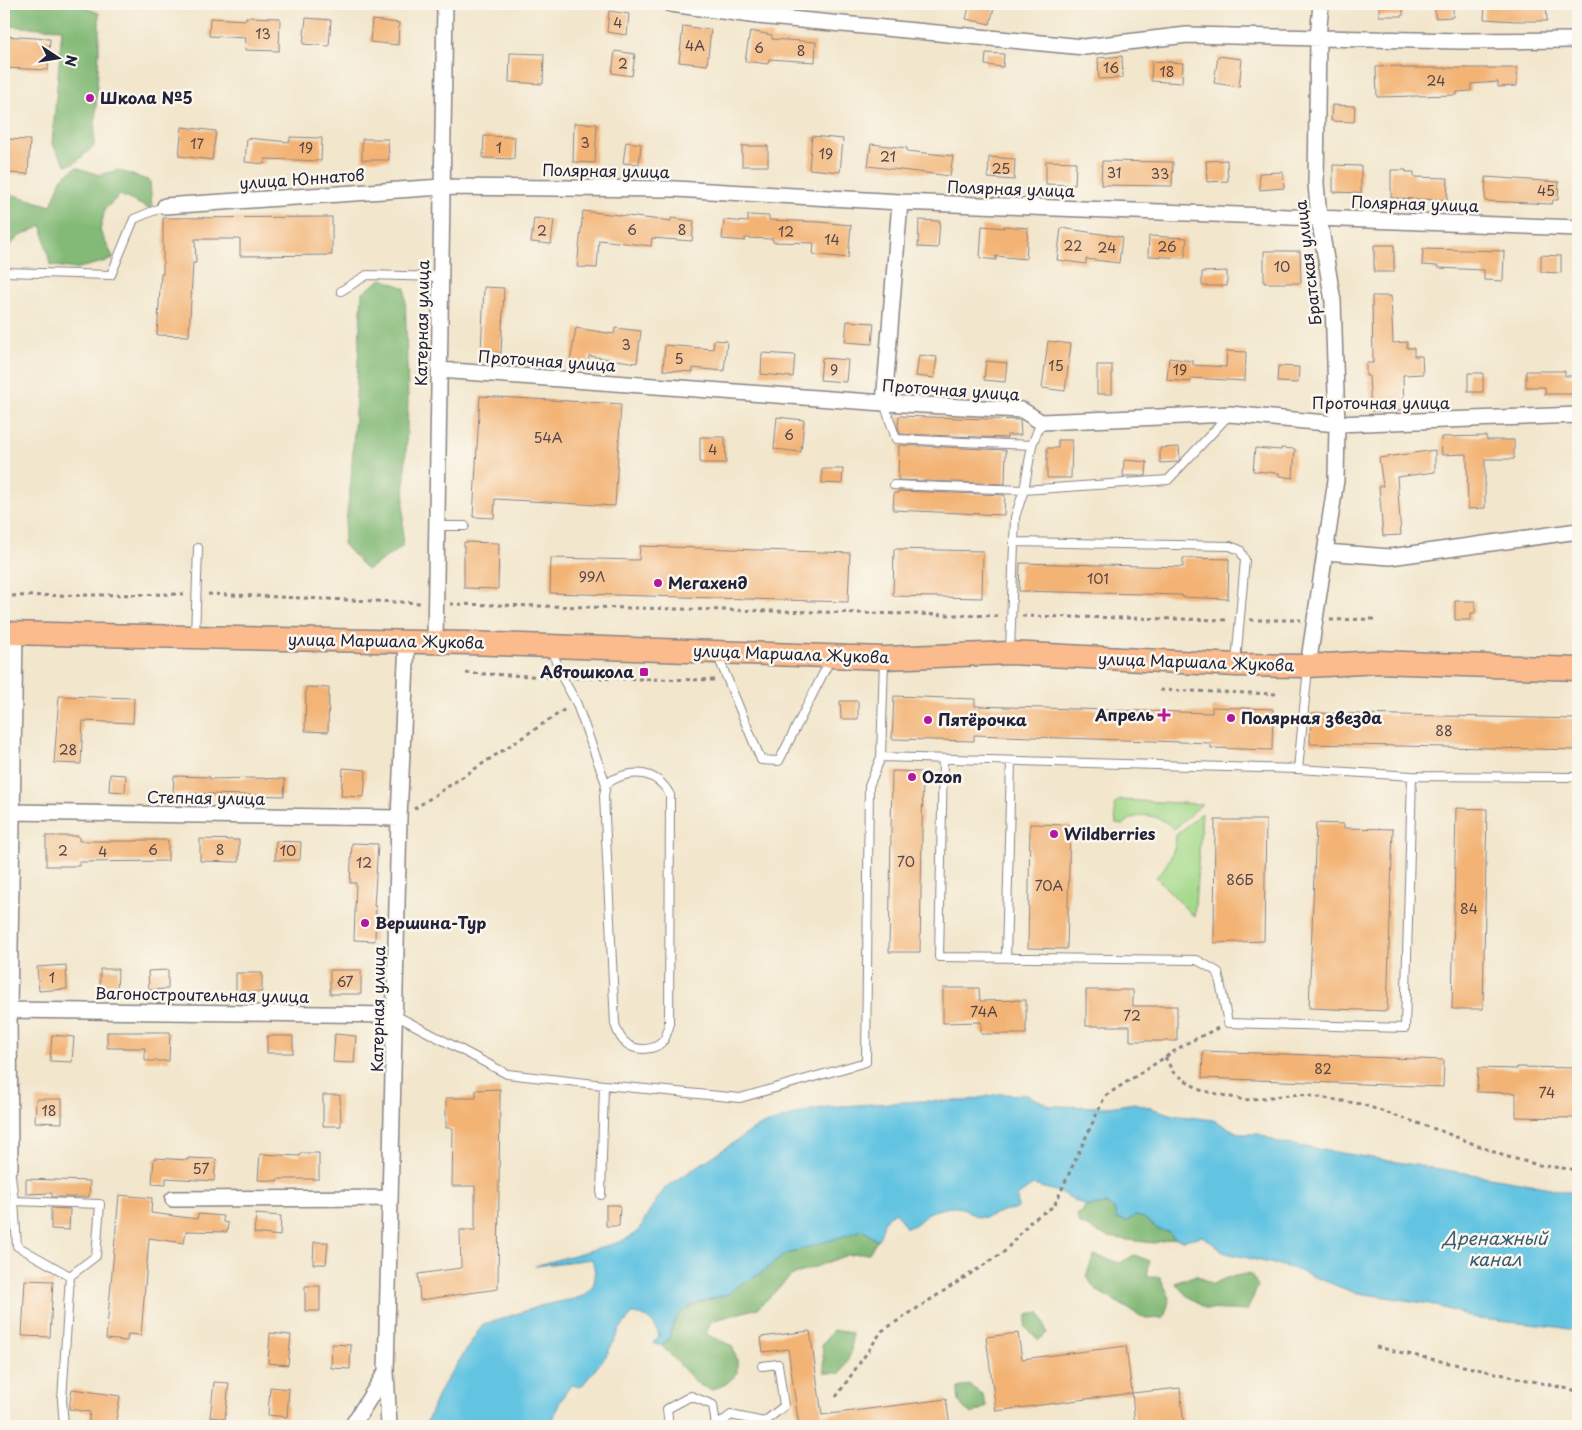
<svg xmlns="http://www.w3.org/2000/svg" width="1582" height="1430" font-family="'Playpen Sans',sans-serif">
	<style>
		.green { fill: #a4da8b; stroke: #637e63 }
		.forest { fill: #83ba77; stroke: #526e59 }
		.water { fill: #64c4e2; stroke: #43738e }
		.building { fill: #f3b375 }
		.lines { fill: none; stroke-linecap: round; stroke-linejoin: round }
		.lane-casing { stroke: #8a8484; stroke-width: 10 }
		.street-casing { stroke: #8a8484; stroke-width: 18 }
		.primary-casing { stroke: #8a8484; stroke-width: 25 }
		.path { stroke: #8a8484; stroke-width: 3; stroke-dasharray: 4 4; stroke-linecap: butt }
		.lane { stroke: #fff; stroke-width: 8 }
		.street { stroke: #fff; stroke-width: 15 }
		.primary { stroke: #fbbb8d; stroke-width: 22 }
		.poi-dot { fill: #b5179e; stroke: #fbf7ec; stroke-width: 2 }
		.labels { text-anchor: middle; stroke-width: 5; stroke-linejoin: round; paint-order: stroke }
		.number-label { font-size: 14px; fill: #56464a }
		.poi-label { font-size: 16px; font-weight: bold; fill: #22223b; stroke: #fbf7ec; text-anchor: start }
		.street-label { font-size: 16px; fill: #22223b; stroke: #fbf7ec }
		.water-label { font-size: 18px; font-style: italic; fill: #395b75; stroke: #fbf7ec }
	</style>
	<rect width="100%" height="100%" fill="#fbf7ec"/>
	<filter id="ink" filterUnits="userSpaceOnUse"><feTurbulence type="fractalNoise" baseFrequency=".02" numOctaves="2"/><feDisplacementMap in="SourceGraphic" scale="10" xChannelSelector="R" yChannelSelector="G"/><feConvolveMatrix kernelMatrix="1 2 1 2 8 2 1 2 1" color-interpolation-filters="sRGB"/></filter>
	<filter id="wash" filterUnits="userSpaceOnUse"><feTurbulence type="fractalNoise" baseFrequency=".0096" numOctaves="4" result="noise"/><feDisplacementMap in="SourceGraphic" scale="20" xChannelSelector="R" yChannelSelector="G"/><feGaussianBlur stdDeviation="1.12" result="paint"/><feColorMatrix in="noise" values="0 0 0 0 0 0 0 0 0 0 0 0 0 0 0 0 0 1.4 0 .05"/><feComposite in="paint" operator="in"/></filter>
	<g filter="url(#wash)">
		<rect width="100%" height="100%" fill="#f2e6cc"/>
		<path class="green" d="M1120 800 1201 804H1202L1174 829C1160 815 1139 809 1123 825L1116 824 1114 805Z
			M1202 813 1194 917 1156 877C1168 866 1175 852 1176 835Z"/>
		<path class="forest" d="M4 4H74L99 13V50L94 146 75 163 66 165 52 144 62 29 4 26Z
			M76 167 99 175 118 170 150 181 152 210 120 195 105 209 100 231 114 259 75 269 50 265 42 226 20 236 9 246H4V192L51 206 61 179Z
			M382 279 405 288 408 402 402 547 367 570 343 544 351 481 362 293Z
			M1106 1204 1114 1209 1144 1218 1159 1230 1168 1232 1175 1238 1154 1243 1128 1240 1108 1237 1079 1223 1077 1215 1086 1206Z
			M863 1230 877 1241 869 1253 847 1255 791 1276 758 1308 711 1321 706 1334 732 1346 737 1360V1374L726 1384 712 1390 699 1385 662 1346 669 1338 675 1319 683 1311 691 1306 699 1302 728 1294 735 1287 760 1274 784 1255Z
			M1094 1255 1120 1263 1134 1255 1150 1261 1147 1277H1160L1170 1298 1164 1318 1146 1319 1096 1290 1086 1276Z
			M1250 1273 1258 1286 1247 1311 1206 1309 1186 1295 1175 1283 1196 1275 1213 1284 1226 1278Z
			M1040 1312 1047 1333 1039 1340 1025 1327 1027 1315Z
			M833 1330 852 1333 851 1353 841 1373H825L822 1345Z
			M969 1385 982 1394 987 1407 972 1414C960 1407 958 1402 958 1388Z"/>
		<path class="water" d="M999 1094 1027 1095 1051 1106 1109 1107 1135 1103 1173 1115 1213 1120 1240 1134H1259L1280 1143 1520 1182 1578 1194V1331L1558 1327 1479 1319 1430 1304 1353 1292 1291 1268 1226 1253 1202 1236 1184 1240 1175 1238 1168 1232 1159 1230 1144 1218 1135 1216 1127 1221 1117 1219 1114 1209 1106 1204 1086 1206 1059 1192 1033 1185 1017 1196 1018 1208 1016 1210C1001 1207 993 1219 979 1217 973 1216 968 1210 962 1208 953 1205 939 1209 931 1212 921 1216 922 1224 906 1228L896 1212C879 1219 886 1228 877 1241L863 1230 784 1255 760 1274 735 1287 728 1294 699 1302 691 1306 683 1311 675 1319 669 1338 662 1346 653 1343 659 1336C656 1323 646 1314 632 1314L620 1329 606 1356 581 1387 571 1385C560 1400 556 1408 552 1426H425L439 1392 483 1324C509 1318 533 1306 559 1302 567 1300 582 1299 588 1292 598 1283 595 1270 592 1259L535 1266 620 1242 637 1233 655 1202 666 1187 759 1126 811 1110 828 1107 919 1101H965Z"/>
		<g id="blocks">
			<path class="building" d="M970 4H995L990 24 966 19Z
				M1379 4H1403V16H1379Z
				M1435 4H1453V17L1435 18Z
				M1485 4H1546L1547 21H1515L1484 19Z
				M609 11 629 14 627 35 607 32Z
				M246 17 280 18 279 51 245 50 246 38 209 36 210 18 246 20Z
				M306 18 331 20 329 46 303 44Z
				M372 20 399 23 398 45 370 42Z
				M683 26 711 30 707 65 679 62Z
				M750 31 772 35V39L816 42 815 62 769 59 768 64 745 61Z
				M4 36 50 39 48 70 4 68Z
				M615 51 635 54 632 76 612 73Z
				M510 53 544 54 543 84 509 82Z
				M986 53 1004 54 1003 67 985 65Z
				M1122 56 1123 78 1099 79 1098 58Z
				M1218 56 1242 59 1239 87 1214 83Z
				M1152 61 1183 63 1182 83 1151 81Z
				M1401 66V68H1517V86L1498 87V82L1471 84V91L1457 92V95L1377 97 1376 67Z
				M1332 105 1355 106 1354 122 1331 121Z
				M574 123 597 124 595 163 573 162Z
				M182 127 216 131 212 160 179 156Z
				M484 136 515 137 514 159 483 158Z
				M812 136 843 139 840 172 809 169Z
				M290 137 322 138 321 161 265 159V164L245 162 247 138 290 142Z
				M4 139 30 140 28 174 4 173Z
				M362 139H388L389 160H362Z
				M626 142 641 144 639 164 623 163Z
				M871 144 907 148V151L953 156 950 176 868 166Z
				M742 146H768V166H742Z
				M989 157 1015 159 1014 180 988 178Z
				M1227 160 1228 181 1207 182 1206 161Z
				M1046 161 1076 162 1075 185 1046 184Z
				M1102 161 1173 162 1172 186 1101 185Z
				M1333 165 1361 166V193L1333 192Z
				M1391 170H1406V172H1414V177L1448 178 1447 200 1391 198Z
				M1283 172 1284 188 1260 190 1259 173Z
				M1486 177 1559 182 1558 200H1553L1552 204 1485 201Z
				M583 211 671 221V218L694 221 692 241 652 238 651 246 599 240 597 268 577 267Z
				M748 215 769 216V220L819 222 851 225 848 258 813 254 814 243 773 242V239L745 238V241L722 239 724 220 748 222Z
				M332 217V255L240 256V239H195L196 263H193L189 336 157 335 161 274H163V218Z
				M534 218 554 220 551 244 531 242Z
				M919 220 940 221 938 248 918 247Z
				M982 226 1004 228V226L1028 228 1026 259 996 256V260L980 258Z
				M1061 228 1122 237 1119 263 1086 259V264L1057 260Z
				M1149 236 1187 238 1185 258 1148 256Z
				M1374 245H1394V272H1374Z
				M1423 249 1504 251 1503 281 1484 280V270L1438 268V266L1422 265Z
				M1264 251H1300L1301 283H1264Z
				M1541 255 1561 256V273L1541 272Z
				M1227 271V286H1202V272Z
				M484 287 504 288 501 353 481 352Z
				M1372 296H1391L1393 343 1407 342V348H1414V356H1422L1423 374 1403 375 1404 410 1371 411 1369 376H1366V363H1373Z
				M847 321 874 323 872 344 845 342Z
				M576 328 614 334 615 328 641 331 637 363 589 356 588 365 570 362Z
				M714 340 727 341 724 371 693 368V372L663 370 665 345 713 349Z
				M1048 341 1071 344 1065 391 1042 388Z
				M1227 351 1246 352 1245 381 1191 378V382L1167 380 1169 358 1193 361V365L1226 367Z
				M762 353 795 355 793 377 761 374Z
				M919 355 937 357 934 378 916 376Z
				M822 358 848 360 846 382 820 380Z
				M986 361 1007 363 1005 382 984 380Z
				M1097 365H1112V394H1097Z
				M1278 366 1299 367 1298 383 1277 382Z
				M1526 371H1565V376H1578V394H1545V387H1526Z
				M1468 373H1483V392H1468Z
				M480 396 621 404 615 506 495 499 494 518 473 517Z
				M899 416 1020 420 1021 435H1007V438L900 434 898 427Z
				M777 417 804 420 801 452 774 449Z
				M1486 436 1487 440H1514V459H1485V508L1468 509 1467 454 1442 455 1441 437Z
				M700 437H725L726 463H700Z
				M1058 440H1072L1071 478H1047V448H1058Z
				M899 445 1006 450 1005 484 898 480Z
				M1179 447 1180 459 1177 462 1160 463V448Z
				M1255 448 1281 450V448L1295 449 1293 478 1279 476V473L1253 471Z
				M1435 450V472L1397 477 1401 535 1383 536 1379 486H1383L1379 458Z
				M1124 460 1147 462 1146 476H1123Z
				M822 469H843L842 484 822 483Z
				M898 491 1005 495 1004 515 893 510 894 493H898Z
				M464 542 499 543 498 589 464 588Z
				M640 546 850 553 848 602 550 593 551 558 639 560Z
				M894 549 983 551 982 598 893 596Z
				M1183 558 1229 559 1228 599 1182 597V595L1019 591 1020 563 1183 567Z
				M1455 601H1475V613H1471V620H1455Z
				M306 687 329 688 328 732 305 731Z
				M59 696 134 698 133 723 83 721 81 764 54 763Z
				M894 696 975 699V706L1212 713V707L1273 709 1272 750 1211 748V743L974 735V741L892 739Z
				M840 701H858V719H841Z
				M1311 713 1578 719V750L1310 744Z
				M343 768 366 770 364 797 341 796Z
				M892 771 923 772 920 952H889Z
				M110 774 126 775 125 792 109 791Z
				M174 776 210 777V779L252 778 285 779 284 796 173 793Z
				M1456 808 1487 809 1483 1009H1452Z
				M1215 820H1266L1264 941 1214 943Z
				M1316 823 1344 824V828L1393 829 1387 1011 1309 1008Z
				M1030 824 1070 825 1067 949 1028 948Z
				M46 836H79V841H138V840H168V861L79 862V866H46Z
				M200 839 239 840V862L200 861Z
				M276 841 301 842 300 860H275Z
				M352 843 378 844 374 906H376L375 941 354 940 356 883H350Z
				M66 965 67 989 39 991 37 967Z
				M100 969H118L117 994 100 993Z
				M168 970V989L149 990 148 971Z
				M330 970H361V994H330Z
				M236 973H262V992H236Z
				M943 988H979L980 1001 1026 1000V1034H981V1022L943 1023Z
				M1086 990H1133V1006H1177V1041H1130V1026H1086Z
				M107 1032H170L169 1061H145V1048H107Z
				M335 1034 356 1036 354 1063 333 1062Z
				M52 1035 74 1037 72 1062 50 1061Z
				M267 1036H293V1053H267Z
				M1203 1051 1444 1060 1443 1087 1202 1078Z
				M1517 1067 1578 1068V1118L1516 1117V1093L1477 1092 1478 1068 1517 1069Z
				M500 1089 498 1289 420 1300 418 1274 461 1268 460 1230H475V1186H452L453 1128H446V1098H476V1090Z
				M323 1095H340L341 1126H323Z
				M36 1099H62V1123L35 1122Z
				M300 1153H319V1179H277V1181L258 1180 260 1154 300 1156Z
				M154 1158 188 1160V1158L216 1159 214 1181 166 1178V1185L152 1184Z
				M26 1179 90 1181 89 1197H52V1193L26 1194Z
				M119 1195 152 1198 151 1213 197 1219 198 1214 223 1216V1222L228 1223 227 1232 186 1231 184 1243 149 1238 141 1335 128 1334 127 1341 106 1339Z
				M606 1205H620L619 1226H606Z
				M51 1208 70 1209 69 1230 51 1229Z
				M256 1214 281 1216 280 1236 254 1233Z
				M314 1242H328L326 1264H313Z
				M25 1280 53 1281 50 1337 22 1336Z
				M305 1286H320V1311H305Z
				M810 1331 822 1415 946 1399 950 1426H799L788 1349 763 1352 761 1337Z
				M270 1333 291 1335 288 1365 268 1363Z
				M1018 1333 1022 1359 1126 1346 1132 1393 996 1411 986 1337Z
				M332 1344 351 1345 350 1369 331 1368Z
				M214 1382 229 1383 225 1419 210 1417Z
				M270 1387 289 1389 287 1417 268 1415Z
				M1180 1388 1184 1426H1135L1132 1393Z
				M72 1389 120 1396 115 1426H88L90 1412 69 1409Z"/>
		</g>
	</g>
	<g filter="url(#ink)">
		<use href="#blocks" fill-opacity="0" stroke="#8a8484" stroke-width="1"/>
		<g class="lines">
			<g class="lane-casing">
				<path id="lane" d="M4 272 111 275 134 219 165 206
					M341 291 367 275 440 277
					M884 403 896 439 1032 445
					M894 485 1024 490 1168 480 1229 415
					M436 526H465
					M1014 542 1230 546 1240 550 1245 560 1236 662
					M195 636 198 548
					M551 648 562 677 576 702 606 784 604 796 615 1024C617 1031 620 1039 627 1044 637 1051 654 1051 663 1041 666 1038 667 1032 669 1027L670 795C656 769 629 768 606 784
					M1010 651 1015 517 1024 490 1032 445 1041 422
					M717 654 761 760 779 761 831 658
					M884 660 881 757 1298 769 1308 668
					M943 759 939 957 1197 960 1218 972 1228 1023 1405 1028 1412 776
					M1298 769 1412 776 1578 777
					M1006 958 1011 761
					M395 1015 507 1074 604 1085 740 1098 866 1062 869 786 881 757
					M10 1167 14 1201 17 1246 70 1276 62 1400 64 1426
					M601 1195 604 1085
					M14 1201 100 1204 96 1256 70 1276
					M762 1366 778 1364 784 1406 764 1422
					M669 1426 667 1409 691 1396 713 1405 716 1426
					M717 1426 731 1415 764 1422"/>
			</g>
			<g class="street-casing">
				<path id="street" d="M671 4 758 16 1084 47 1187 35 1460 41 1578 40
					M165 206 442 187 675 189 900 202 1578 228
					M439 370 884 403 1022 410 1041 422 1230 414 1337 424 1578 415
					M884 403 900 202
					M1325 552 1390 557 1578 531
					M435 642 445 4
					M1308 666 1336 480 1337 424 1333 301 1319 218 1316 184 1318 37 1321 4
					M12 812 399 818
					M9 1010 395 1015
					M10 1167 9 1010 15 633
					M173 1199 390 1198
					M386 1372 389 1426
					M352 1426 386 1372 399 818 407 641"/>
			</g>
			<g class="primary-casing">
				<path id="primary" d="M4 633 467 643 884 658 1010 653 1236 665 1308 666 1378 662 1578 669"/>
			</g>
			<path class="path" d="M208 594 421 603
				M4 596 187 594
				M450 604 1001 616
				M1022 616 1229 620
				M1250 620H1301
				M1330 620 1374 619
				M466 673 550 677
				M574 678 715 680
				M1160 690 1278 694
				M414 809 567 708
				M1165 1057 1173 1072 1200 1090 1244 1100 1299 1094 1361 1104 1441 1131 1504 1156 1539 1165 1578 1170
				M1376 1347 1578 1391
				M836 1397 882 1331 1004 1252 1031 1221 1054 1206 1105 1096 1187 1043 1218 1028"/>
			<use href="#lane" class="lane"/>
			<use href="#street" class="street"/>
			<use href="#primary" class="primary"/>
		</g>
	</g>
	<g class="poi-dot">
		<circle cx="90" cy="98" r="5"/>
		<circle cx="658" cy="583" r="5"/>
		<rect x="639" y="667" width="10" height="10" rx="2.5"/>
		<path d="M1161.5 707.5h5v5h5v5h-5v5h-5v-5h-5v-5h5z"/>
		<circle cx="1231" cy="718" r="5"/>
		<circle cx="928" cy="720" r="5"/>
		<circle cx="912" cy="777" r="5"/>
		<circle cx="1054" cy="834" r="5"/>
		<circle cx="365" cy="923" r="5"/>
	</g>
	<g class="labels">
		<g class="number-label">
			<text x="618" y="28">4</text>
			<text x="263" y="39">13</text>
			<text x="695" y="51">4А</text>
			<text x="759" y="53">6</text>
			<text x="801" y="56">8</text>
			<text x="623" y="69">2</text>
			<text x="1111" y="73">16</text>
			<text x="1167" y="77">18</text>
			<text x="1436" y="86">24</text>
			<text x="585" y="148">3</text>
			<text x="197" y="149">17</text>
			<text x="306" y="153">19</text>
			<text x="499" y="153">1</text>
			<text x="826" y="159">19</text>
			<text x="888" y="162">21</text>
			<text x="1001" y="174">25</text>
			<text x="1114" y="178">31</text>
			<text x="1160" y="179">33</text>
			<text x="1546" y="196">45</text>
			<text x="632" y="235">6</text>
			<text x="682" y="235">8</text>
			<text x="542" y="236">2</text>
			<text x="786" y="237">12</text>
			<text x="832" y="245">14</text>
			<text x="1073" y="251">22</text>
			<text x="1167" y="252">26</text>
			<text x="1107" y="253">24</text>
			<text x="1282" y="272">10</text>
			<text x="626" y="350">3</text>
			<text x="679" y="364">5</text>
			<text x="1056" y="371">15</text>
			<text x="834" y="375">9</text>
			<text x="1180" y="375">19</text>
			<text x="789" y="440">6</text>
			<text x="548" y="443">54А</text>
			<text x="713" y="455">4</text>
			<text x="592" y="582">99Л</text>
			<text x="1098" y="584">101</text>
			<text x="1444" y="736">88</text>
			<text x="68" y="755">28</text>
			<text x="153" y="855">6</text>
			<text x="220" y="855">8</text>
			<text x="63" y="856">2</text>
			<text x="288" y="856">10</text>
			<text x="103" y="857">4</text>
			<text x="906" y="867">70</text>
			<text x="364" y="868">12</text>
			<text x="1240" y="885">86Б</text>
			<text x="1049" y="891">70А</text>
			<text x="1469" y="914">84</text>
			<text x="52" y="983">1</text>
			<text x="345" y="987">67</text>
			<text x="984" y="1017">74А</text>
			<text x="1132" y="1021">72</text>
			<text x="1323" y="1074">82</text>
			<text x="1547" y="1098">74</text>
			<text x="49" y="1116">18</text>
			<text x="201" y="1174">57</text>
		</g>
		<g class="poi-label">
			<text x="100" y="104">Школа №5</text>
			<text x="668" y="589">Мегахенд</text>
			<text x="634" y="678" text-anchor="end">Автошкола</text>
			<text x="1154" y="721" text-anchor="end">Апрель</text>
			<text x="1241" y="724">Полярная звезда</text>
			<text x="938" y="726">Пятёрочка</text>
			<text x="922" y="783">Ozon</text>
			<text x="1064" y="840">Wildberries</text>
			<text x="375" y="929">Вершина-Тур</text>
		</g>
		<g class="street-label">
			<text transform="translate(606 171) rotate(1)" y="6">Полярная улица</text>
			<text transform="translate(302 179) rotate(-4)" y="6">улица Юннатов</text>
			<text transform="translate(1011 189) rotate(2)" y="6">Полярная улица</text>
			<text transform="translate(1415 204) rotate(2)" y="6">Полярная улица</text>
			<text transform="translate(1308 263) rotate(-97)" y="6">Братская улица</text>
			<text transform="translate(422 323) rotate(-89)" y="6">Катерная улица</text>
			<text transform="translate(547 361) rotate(4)" y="6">Проточная улица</text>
			<text transform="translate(951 390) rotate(4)" y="6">Проточная улица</text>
			<text x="1381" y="409">Проточная улица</text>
			<text transform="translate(386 641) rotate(1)" y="6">улица Маршала Жукова</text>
			<text transform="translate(791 654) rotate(2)" y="6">улица Маршала Жукова</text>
			<text transform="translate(1196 662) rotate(2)" y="6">улица Маршала Жукова</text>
			<text transform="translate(206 798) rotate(1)" y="6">Степная улица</text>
			<text transform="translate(202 995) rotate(1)" y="6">Вагоностроительная улица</text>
			<text transform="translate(378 1009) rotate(-89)" y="6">Катерная улица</text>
		</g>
		<g class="water-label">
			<text x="1495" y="1245">Дренажный<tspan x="1495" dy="21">канал</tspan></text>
		</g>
	</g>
	<rect width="1582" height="1430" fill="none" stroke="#fbf7ec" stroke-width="20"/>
	<g transform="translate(58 58) rotate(102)" stroke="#fbf7ec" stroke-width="4" paint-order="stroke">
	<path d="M0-4L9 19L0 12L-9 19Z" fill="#22223b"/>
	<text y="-8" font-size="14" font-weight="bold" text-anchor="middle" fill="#22223b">N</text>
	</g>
</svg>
